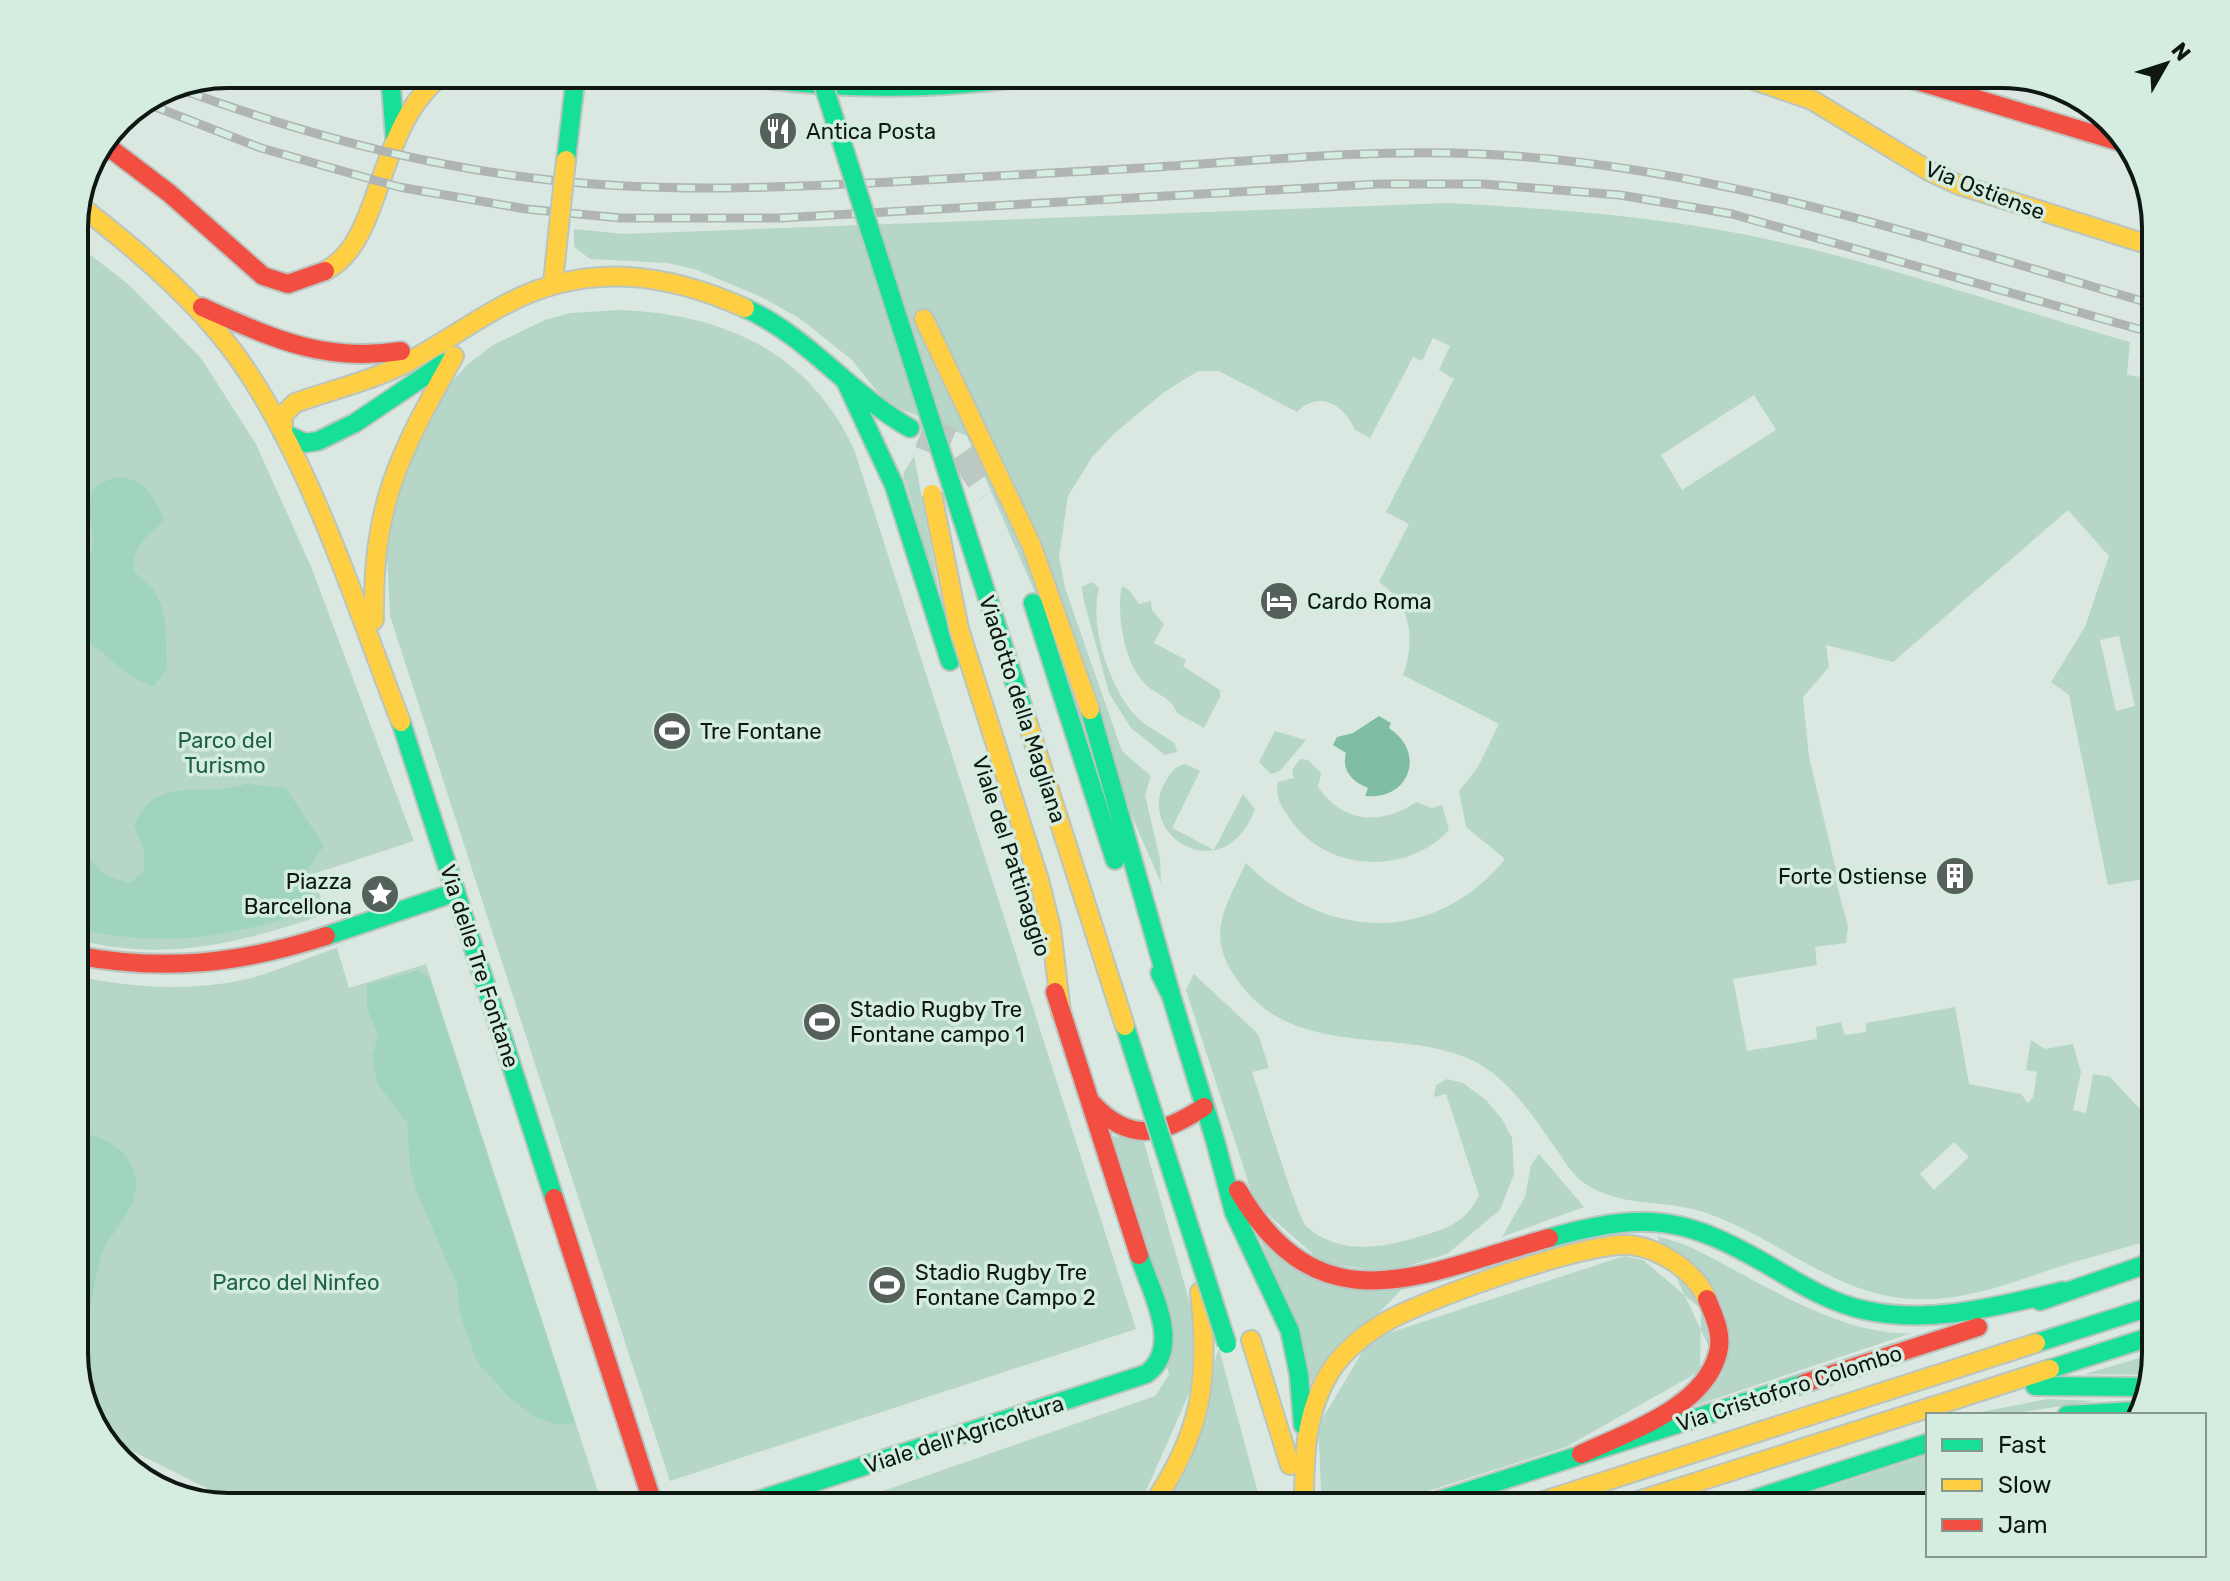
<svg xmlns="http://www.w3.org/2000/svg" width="2230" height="1581" font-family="Rubik,sans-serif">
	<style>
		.green { fill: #b6d7c8; fill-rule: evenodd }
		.forest { fill: #a0d4be }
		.water { fill: #7fbea4 }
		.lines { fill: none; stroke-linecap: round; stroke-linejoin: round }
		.secondary-tunnel { stroke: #bcc8c2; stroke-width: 32; stroke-dasharray: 32 16; stroke-linecap: butt }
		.fast-casing { stroke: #bac5c0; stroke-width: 22 }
		.slow-casing { stroke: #bac5c0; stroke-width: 22 }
		.jam-casing { stroke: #bac5c0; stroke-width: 22 }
		.fast { stroke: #16e098; stroke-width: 18 }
		.slow { stroke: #ffcf43; stroke-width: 18 }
		.jam { stroke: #f24e42; stroke-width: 18 }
		.rail-casing { stroke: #b0b4b2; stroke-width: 9 }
		.rail { stroke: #d5ede1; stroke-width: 6; stroke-dasharray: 18; stroke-linecap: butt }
		.fast-bridge-casing { stroke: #bac5c0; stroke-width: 22; stroke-linecap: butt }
		.slow-bridge-casing { stroke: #bac5c0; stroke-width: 22; stroke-linecap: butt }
		.fast-bridge { stroke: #16e098; stroke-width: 18 }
		.slow-bridge { stroke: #ffcf43; stroke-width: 18 }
		.labels { text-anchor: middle; stroke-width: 7; stroke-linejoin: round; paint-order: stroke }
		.poi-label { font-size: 22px; fill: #0f1713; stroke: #d5ede1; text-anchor: start }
		.street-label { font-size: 22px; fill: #0f1713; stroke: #d5ede1 }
		.park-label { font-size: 22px; fill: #1f6149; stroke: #d5ede1 }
		.rim { fill: none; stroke: #0f1713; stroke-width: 4 }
	</style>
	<rect width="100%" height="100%" fill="#dbe7e1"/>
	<path class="green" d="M1448 203C1533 208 1618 213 1702 227 1848 250 1989 302 2130 342L2127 375 2156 379V877L2108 885 2069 695 2051 682 2085 627 2109 556 2068 510 1893 662 1826 645 1829 667 1803 697 1809 757 1837 874 1835 878 1848 927 1846 943 1815 947 1817 965 1733 979 1747 1051 1817 1039 1816 1027 1841 1022 1845 1035 1866 1032V1023L1955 1007 1969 1084 2021 1094 2028 1103 2033 1097 2037 1072 2026 1070 2031 1040 2045 1049 2073 1044 2081 1072 2073 1110 2086 1113 2093 1074 2110 1077 2141 1110 2156 1133V1238C2122 1249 2086 1258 2052 1269 1999 1287 1950 1306 1893 1297 1822 1285 1768 1232 1700 1211 1661 1199 1621 1208 1584 1183 1571 1174 1563 1158 1554 1146 1530 1112 1505 1073 1465 1057 1394 1029 1300 1056 1245 990 1203 939 1222 914 1246 863 1324 940 1433 947 1505 859L1466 827 1459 791 1478 767 1499 724 1403 675C1416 639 1411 604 1379 582L1409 524 1386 512 1454 379 1439 370 1450 346 1433 338 1422 361 1413 357 1370 438 1355 430C1345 405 1319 389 1297 412L1219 371H1198L1163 393 1115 433 1092 457 1068 496 1059 557 1065 588 1122 751 1151 776 1145 795 1160 859 1161 883 967 436 886 403 852 360 799 318 761 297 697 270 668 263 590 259 574 247V229L624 234ZM1754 395 1776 430 1682 490 1661 455ZM2119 636 2135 706 2116 711 2100 640ZM1954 1142 1969 1157 1934 1190 1920 1174Z
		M74 242 128 284 201 358 256 444 312 569 414 841 313 874 326 914C241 943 164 963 74 939Z
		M620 310C723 314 808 351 854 449L1136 1329 670 1481 390 616 385 517 442 392 468 364 493 345 545 320 570 313Z
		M914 456 942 606 903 474Z
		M1092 582 1099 588C1089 625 1109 686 1134 714 1145 727 1162 733 1175 744L1177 752 1165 755 1131 728 1109 693 1083 597 1082 587Z
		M1122 586 1129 590 1139 604 1151 601 1152 610 1164 624 1154 643 1186 660 1183 666 1220 690V697L1204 728 1177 713C1171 696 1157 696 1145 684 1124 663 1116 613 1122 586Z
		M1275 731 1306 740 1280 771 1271 774 1259 762Z
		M1300 759 1308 760 1321 773 1318 787C1343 823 1381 826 1416 802L1432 808 1442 805 1449 830C1406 877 1323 872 1288 816 1280 805 1275 796 1278 782L1294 778 1292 770Z
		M1185 764 1200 771 1172 828 1214 850 1243 794 1255 809C1224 893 1131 834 1167 779 1172 771 1176 766 1185 764Z
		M337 948 349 988 426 964 601 1501 581 1507H244L100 1435 94 1429 74 1362V976C130 987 186 992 242 980 274 973 305 958 337 948Z
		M1194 974 1258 1034 1269 1068 1252 1072C1260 1094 1297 1218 1307 1227 1336 1253 1377 1249 1411 1239 1443 1230 1465 1225 1479 1195L1446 1094 1434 1097 1436 1085 1447 1079 1463 1083 1486 1100 1502 1119 1512 1138 1514 1174 1500 1210 1447 1254 1388 1272 1323 1263 1255 1203 1186 990Z
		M1111 1136 1143 1139 1195 1321 1198 1373 1139 1507H837L1155 1396 1169 1375Z
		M1539 1154 1584 1207 1502 1237 1525 1197 1531 1165Z
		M1657 1236 1686 1245C1752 1276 1838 1337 1912 1333L1697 1405 1722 1375Z
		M1260 1238 1402 1289 1312 1383Z
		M1624 1256 1643 1260 1701 1309 1700 1371 1566 1447 1378 1507H1322L1318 1426 1370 1339Z
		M1219 1349 1262 1507H1160Z
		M2156 1353 2149 1375 2085 1374Z
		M2048 1399 2094 1401 2002 1415H1965Z
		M1928 1455V1507H1767Z"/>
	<path class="forest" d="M116 477C143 478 156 495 164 521 149 535 128 550 135 573 171 595 165 631 167 669L154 686C129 681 110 657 89 642L74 645V577C115 535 75 526 96 485Z
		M246 784 286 788 324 846 304 874 317 908C229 938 166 949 74 928V841L105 875 130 883 144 871V851L134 825C158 772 202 799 246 784Z
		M419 970 430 979 575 1423 559 1425 536 1418 510 1398 477 1362 459 1311 457 1285 416 1190 410 1168 407 1123 377 1083 372 1055 378 1037 367 1008V985Z
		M87 1134C118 1141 145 1165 133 1200 126 1222 107 1236 100 1259 90 1296 88 1336 78 1374L74 1362V1135Z"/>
	<path class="water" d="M1379 716 1391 723 1389 728C1427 753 1409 801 1365 796L1368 788C1353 782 1341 771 1346 753L1333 745 1337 737 1353 733Z"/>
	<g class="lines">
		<path class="secondary-tunnel" d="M921 432 960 447 991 492"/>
		<g class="fast-casing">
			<path id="fast" d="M390 74 395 137
				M732 74C839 92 941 90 1048 74
				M566 160 576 74
				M745 308C809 337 850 394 910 428
				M845 380 894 485 950 661
				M283 433 305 443 318 441 355 423 444 363
				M1033 603 1115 860
				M1090 710 1171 995
				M401 722 554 1198
				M326 936 456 892
				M1160 973 1171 995 1215 1140
				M1215 1140 1234 1212 1290 1331 1299 1375 1303 1425
				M1549 1238C1649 1210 1687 1217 1775 1269 1803 1286 1832 1303 1864 1310 1931 1325 1998 1306 2063 1291
				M2040 1301 2156 1261
				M2036 1343 2156 1305
				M2050 1369 2156 1335
				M2035 1386 2145 1387
				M2067 1415 2136 1411
				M738 1507 1146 1374C1184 1347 1150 1290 1139 1255
				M1419 1507 1805 1383
				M1730 1507 1928 1443"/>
		</g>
		<g class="slow-casing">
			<path id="slow" d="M1736 74 1812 100 1929 171 1959 185 2156 247
				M78 204C128 243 176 283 217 331 302 431 353 600 401 722
				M325 271C385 241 374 125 444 74
				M553 283 559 225
				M924 319 1031 544 1090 710
				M283 433V415L295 403C331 390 371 381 404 364 441 345 474 320 510 302 589 262 667 273 745 308
				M374 620C372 504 399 455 454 356
				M1039 880 1051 928 1061 1013
				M1251 1340 1290 1465
				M1151 1507C1202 1433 1210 1380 1200 1292
				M1304 1507C1304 1460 1304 1414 1330 1372 1343 1351 1367 1332 1389 1320 1429 1298 1590 1240 1631 1245 1661 1249 1695 1271 1707 1299
				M1525 1507 2036 1343
				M1619 1507 2050 1369"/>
		</g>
		<g class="jam-casing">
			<path id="jam" d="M1894 74 2127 144
				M103 143 169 193 263 276 288 284 325 271
				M202 307C272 338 323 363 401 351
				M74 955C164 972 239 964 326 936
				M1055 992 1139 1255
				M1092 1103C1130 1144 1161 1135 1204 1107
				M1238 1190C1321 1333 1424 1272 1549 1238
				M554 1198 654 1507
				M1805 1383 1978 1327
				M1581 1454C1626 1433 1704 1408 1718 1353 1723 1334 1714 1316 1707 1299"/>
		</g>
		<use href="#fast" class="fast"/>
		<use href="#slow" class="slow"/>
		<use href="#jam" class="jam"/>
		<g class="rail-casing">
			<path id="rail" d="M185 91C295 131 408 162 525 177 653 194 780 188 907 181 991 176 1075 172 1159 167 1265 160 1373 149 1480 154 1714 164 1933 241 2156 305
				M148 104 261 148 399 187 526 209 621 218H780L1379 184H1483L1620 195 1732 214 2156 334"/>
		</g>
		<use href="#rail" class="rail"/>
		<g class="fast-bridge-casing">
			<path id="fast-bridge" d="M820 74 1027 721
				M1125 1026 1227 1344"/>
		</g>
		<g class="slow-bridge-casing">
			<path id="slow-bridge" d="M559 225 566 160
				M932 494 959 629 1039 880
				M1027 721 1125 1026"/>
		</g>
		<use href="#fast-bridge" class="fast-bridge"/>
		<use href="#slow-bridge" class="slow-bridge"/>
	</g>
	<defs>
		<g id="restaurant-disc" transform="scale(2)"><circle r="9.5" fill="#56605b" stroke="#d5ede1"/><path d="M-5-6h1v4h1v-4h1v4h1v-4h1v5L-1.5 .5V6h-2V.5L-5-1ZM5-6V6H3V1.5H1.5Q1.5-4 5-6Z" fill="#fff"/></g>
		<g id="hotel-disc" transform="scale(2)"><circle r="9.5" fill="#56605b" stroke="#d5ede1"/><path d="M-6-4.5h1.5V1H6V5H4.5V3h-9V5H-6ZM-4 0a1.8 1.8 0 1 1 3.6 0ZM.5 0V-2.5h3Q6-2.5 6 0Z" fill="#fff"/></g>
		<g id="stadium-disc" transform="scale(2)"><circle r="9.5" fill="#56605b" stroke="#d5ede1"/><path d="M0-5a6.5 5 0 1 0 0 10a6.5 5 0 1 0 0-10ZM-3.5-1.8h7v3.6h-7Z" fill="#fff"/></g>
		<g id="building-disc" transform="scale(2)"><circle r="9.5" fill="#56605b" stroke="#d5ede1"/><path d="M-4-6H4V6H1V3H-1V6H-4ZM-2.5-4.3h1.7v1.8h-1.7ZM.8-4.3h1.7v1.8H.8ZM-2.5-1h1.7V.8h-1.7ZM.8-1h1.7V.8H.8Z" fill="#fff"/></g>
		<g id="sight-disc" transform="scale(2)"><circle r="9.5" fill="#56605b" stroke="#d5ede1"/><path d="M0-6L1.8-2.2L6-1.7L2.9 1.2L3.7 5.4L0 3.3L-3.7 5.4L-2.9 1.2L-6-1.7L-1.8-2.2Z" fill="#fff"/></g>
	</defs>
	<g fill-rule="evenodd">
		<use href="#restaurant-disc" x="778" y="131"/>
		<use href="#hotel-disc" x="1279" y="601"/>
		<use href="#stadium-disc" x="672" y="731"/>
		<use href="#building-disc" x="1955" y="876"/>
		<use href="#sight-disc" x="380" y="894"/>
		<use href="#stadium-disc" x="822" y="1022"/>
		<use href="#stadium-disc" x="887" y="1285"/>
	</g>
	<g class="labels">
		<g class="poi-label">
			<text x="806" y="139">Antica Posta</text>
			<text x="1307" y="609">Cardo Roma</text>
			<text x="700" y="739">Tre Fontane</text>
			<text x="1927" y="884" text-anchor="end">Forte Ostiense</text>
			<text x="352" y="889" text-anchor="end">Piazza<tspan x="352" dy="25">Barcellona</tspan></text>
			<text x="850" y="1017">Stadio Rugby Tre<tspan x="850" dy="25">Fontane campo 1</tspan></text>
			<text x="915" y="1280">Stadio Rugby Tre<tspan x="915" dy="25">Fontane Campo 2</tspan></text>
		</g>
		<g class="street-label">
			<text transform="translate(1985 190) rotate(21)" y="8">Via Ostiense</text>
			<text transform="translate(1023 709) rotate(72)" y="8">Viadotto della Magliana</text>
			<text transform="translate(1012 856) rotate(72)" y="8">Viale del Pattinaggio</text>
			<text transform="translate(480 966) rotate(72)" y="8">Via delle Tre Fontane</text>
			<text transform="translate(1789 1388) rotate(-18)" y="8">Via Cristoforo Colombo</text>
			<text transform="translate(964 1434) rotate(-18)" y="8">Viale dell'Agricoltura</text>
		</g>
		<g class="park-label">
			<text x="225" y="748">Parco del<tspan x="225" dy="25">Turismo</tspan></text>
			<text x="296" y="1290">Parco del Ninfeo</text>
		</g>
	</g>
	<path d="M0 0H2230V1581H0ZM228 88H2002A140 140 0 0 1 2142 228V1353A140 140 0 0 1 2002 1493H228A140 140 0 0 1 88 1353V228A140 140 0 0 1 228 88Z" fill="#d5ede1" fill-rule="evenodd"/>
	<path class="rim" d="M228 88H2002A140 140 0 0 1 2142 228V1353A140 140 0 0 1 2002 1493H228A140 140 0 0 1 88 1353V228A140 140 0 0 1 228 88Z"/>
	<rect x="1926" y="1413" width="280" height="144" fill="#d5ede1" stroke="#86978f" stroke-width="2"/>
	<rect x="1942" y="1439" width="40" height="12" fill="#16e098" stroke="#86978f" stroke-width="2"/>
	<text x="1998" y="1453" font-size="24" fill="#0f1713">Fast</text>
	<rect x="1942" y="1479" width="40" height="12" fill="#ffcf43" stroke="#86978f" stroke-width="2"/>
	<text x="1998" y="1493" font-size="24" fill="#0f1713">Slow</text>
	<rect x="1942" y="1519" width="40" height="12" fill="#f24e42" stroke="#86978f" stroke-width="2"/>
	<text x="1998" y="1533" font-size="24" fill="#0f1713">Jam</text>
	<g transform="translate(2166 64) rotate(51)" stroke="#d5ede1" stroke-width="6" paint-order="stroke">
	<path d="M0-6L14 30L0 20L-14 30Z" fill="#0f1713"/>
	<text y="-12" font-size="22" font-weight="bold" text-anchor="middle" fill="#0f1713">N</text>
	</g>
</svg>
